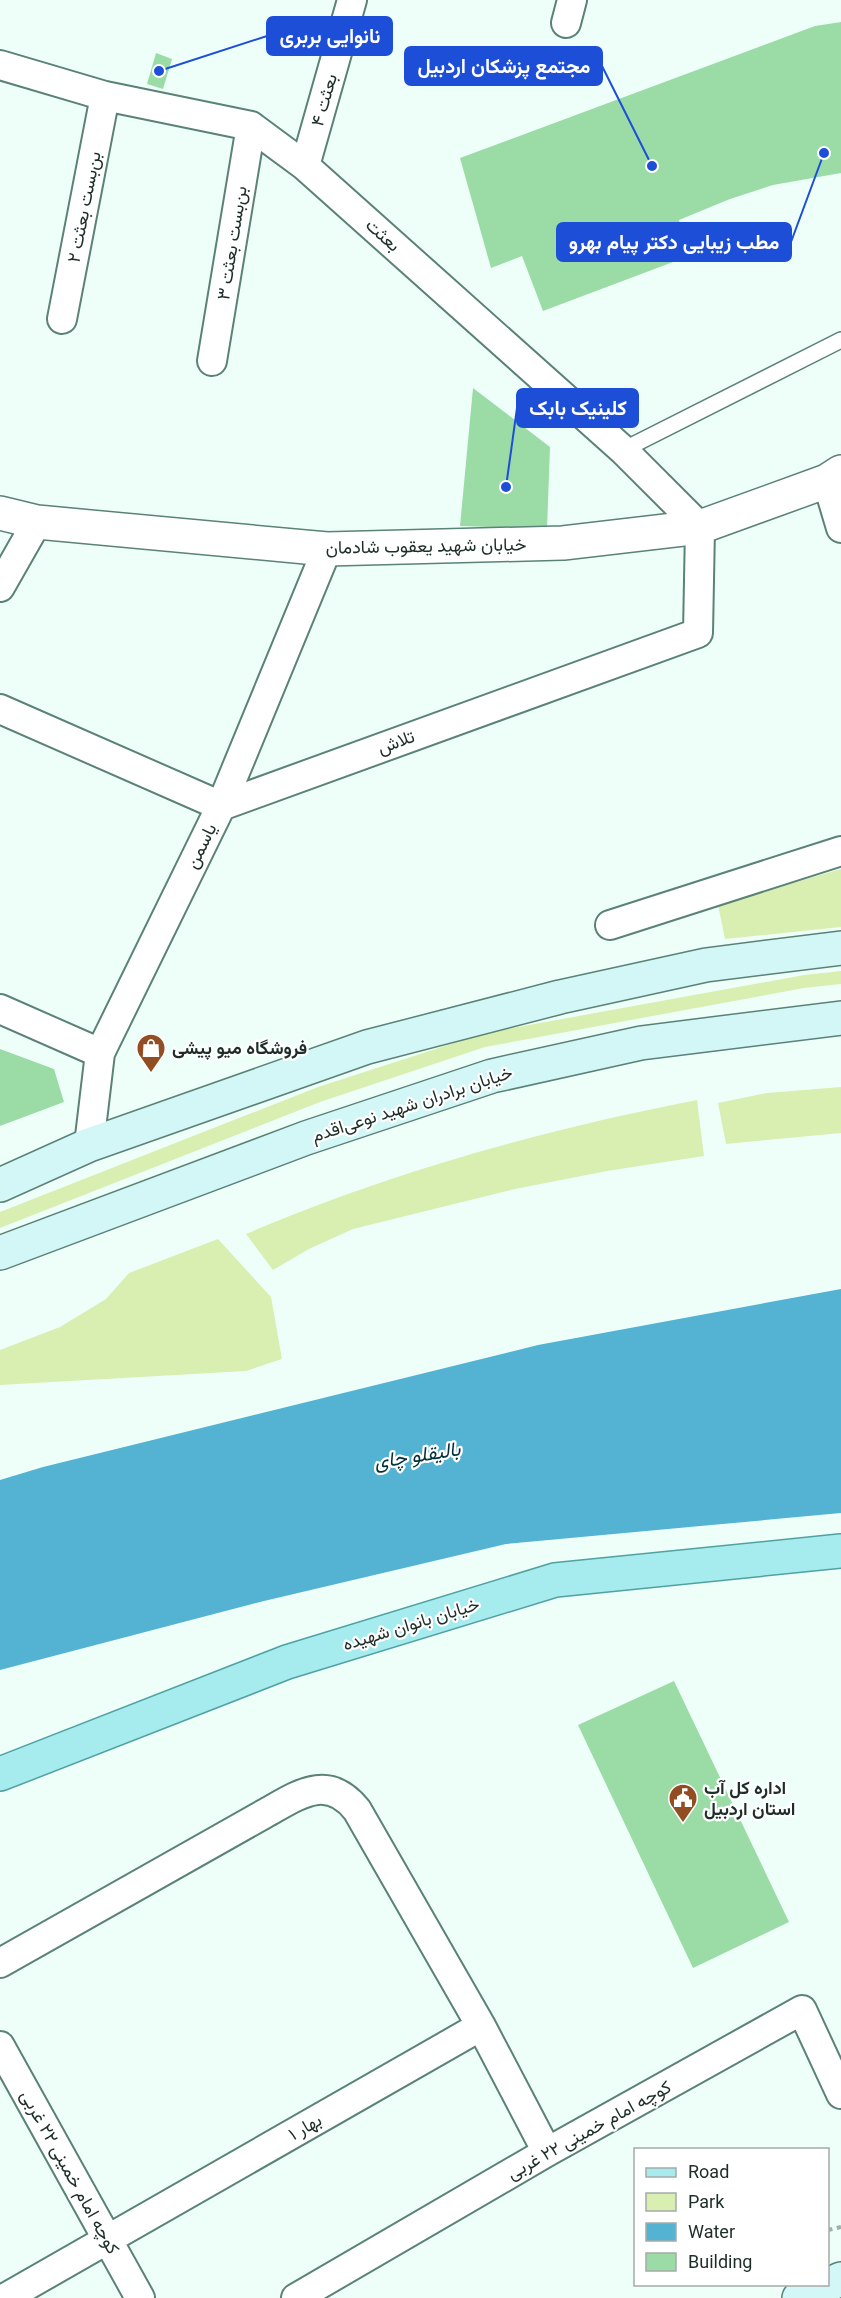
<svg xmlns="http://www.w3.org/2000/svg" width="841" height="2298" font-family="Roboto,Vazirmatn,sans-serif">
	<style>
		.green { fill: #d9efb2 }
		.water { fill: #54b3d3 }
		.building { fill: #9bdca6 }
		.lines { fill: none; stroke-linecap: round; stroke-linejoin: round }
		.service-casing { stroke: #5a8276; stroke-width: 18 }
		.minor-casing { stroke: #5a8276; stroke-width: 32 }
		.tertiary-casing { stroke: #5a8276; stroke-width: 36 }
		.secondary-casing { stroke: #5a8276; stroke-width: 36 }
		.primary-casing { stroke: #50a1a2; stroke-width: 36 }
		.path { stroke: #a0b1ab; stroke-width: 4; stroke-dasharray: 4.5 4.5; stroke-linecap: butt }
		.service { stroke: #fff; stroke-width: 15 }
		.minor { stroke: #fff; stroke-width: 28 }
		.tertiary { stroke: #fff; stroke-width: 33 }
		.secondary { stroke: #d3f6f7; stroke-width: 33 }
		.primary { stroke: #a6ecef; stroke-width: 33 }
		.labels { text-anchor: middle; stroke-width: 4.5; stroke-linejoin: round; paint-order: stroke }
		.street-label { font-size: 18px; fill: #1d2d28; stroke: #fff }
		.poi-label { font-size: 18px; font-weight: bold; fill: #1d2d28; stroke: #fff; text-anchor: start }
		.water-label { font-size: 20px; font-style: italic; fill: #012f3c; stroke: #fff }
		.leader { fill: none; stroke: #1d4ed8; stroke-width: 2 }
		.callout-dot { fill: #1d4ed8; stroke: #fff; stroke-width: 2 }
		.callout { fill: #1d4ed8; stroke: #1d4ed8; stroke-width: 2 }
		.callout-label { font-size: 20px; text-anchor: middle; font-weight: bold; fill: #fff }
	</style>
	<rect width="100%" height="100%" fill="#eefff9"/>
	<path class="green" d="M841 869V927L725 939 718 905Z
		M841 971V984L804 988 485 1047 320 1102 0 1228V1212L318 1087 485 1033 804 975Z
		M841 1087V1133L726 1144 718 1103 767 1093Z
		M697 1100 704 1156 607 1171 515 1189 353 1229 309 1249 273 1270 246 1234C390 1172 543 1130 697 1100Z
		M218 1239 271 1297 282 1359 246 1371 0 1385V1350L60 1327 106 1299 129 1273Z"/>
	<path class="water" d="M841 1289V1513L506 1544 264 1601 0 1670V1480L43 1467 538 1345Z"/>
	<path class="building" d="M841 22V173L773 185 730 199 679 220 689 256 543 311 522 256 491 268 460 158 815 26Z
		M156 53 172 59 163 89 147 84Z
		M473 388 550 447 547 529 460 526Z
		M0 1049 54 1069 64 1102 0 1126Z
		M674 1681 789 1922 693 1968 578 1725Z"/>
	<g class="lines">
		<g class="service-casing">
			<path id="service" d="M623 450 841 340"/>
		</g>
		<g class="minor-casing">
			<path id="minor" d="M566 23 572 0
				M0 65 105 96 251 126 305 166 623 450 700 527 698 633 221 806 0 709
				M305 166 352 0
				M62 319 105 96
				M212 361 251 126
				M827 481 841 528
				M0 587 37 522
				M610 925 841 851
				M0 1009 100 1053
				M89 1145 100 1053 221 806 327 549
				M0 1963 264 1814C297 1796 327 1772 357 1810L481 2026
				M0 2046 140 2298
				M5 2298 481 2026 547 2152
				M296 2298 547 2152 802 2010 841 2094"/>
		</g>
		<g class="tertiary-casing">
			<path id="tertiary" d="M0 513 37 522 327 549 563 543 700 527 827 481 841 472"/>
		</g>
		<g class="secondary-casing">
			<path id="secondary" d="M0 1185 89 1145 367 1047 560 997 706 965 841 948
				M0 1253 306 1138 492 1076 641 1043 841 1018
				M799 2298 841 2279"/>
		</g>
		<g class="primary-casing">
			<path id="primary" d="M0 1774 287 1662 555 1580 841 1551"/>
		</g>
		<path class="path" d="M828 2230 841 2227"/>
		<use href="#service" class="service"/>
		<use href="#minor" class="minor"/>
		<use href="#tertiary" class="tertiary"/>
		<use href="#secondary" class="secondary"/>
		<use href="#primary" class="primary"/>
	</g>
	<defs>
		<g id="shop-pin" transform="scale(1.5)"><path d="M0 17L-7.5 6A9.5 9.5 0 1 1 7.5 6Z" fill="#924e22" stroke="#fff"/><path d="M-5-2.5h2.3a2.7 3.5 0 0 1 5.4 0H5L5.5 6h-11ZM-1.5-2.5h3a1.5 2.3 0 0 0-3 0Z" fill="#fff"/></g>
		<g id="civic-pin" transform="scale(1.5)"><path d="M0 17L-7.5 6A9.5 9.5 0 1 1 7.5 6Z" fill="#924e22" stroke="#fff"/><path d="M-.6-6.5H3V-4.5H.6V-3L4-1V1h2V6H-6V1h2V-1L-.6-3ZM-1.2 2.5V6h2.4V2.5Z" fill="#fff"/></g>
	</defs>
	<g fill-rule="evenodd">
		<use href="#shop-pin" x="151" y="1048"/>
		<use href="#civic-pin" x="683" y="1798"/>
	</g>
	<g class="labels">
		<g class="street-label">
			<text transform="translate(324 100) rotate(-74)" y="6">بعثت ۴</text>
			<text transform="translate(84 207) rotate(-79)" y="6">بن‌بست بعثت ۲</text>
			<text transform="translate(383 235) rotate(42)" y="6">بعثت</text>
			<text transform="translate(232 243) rotate(-81)" y="6">بن‌بست بعثت ۳</text>
			<text transform="translate(426 546) rotate(-1)" y="6">خیابان شهید یعقوب شادمان</text>
			<text transform="translate(396 742) rotate(-20)" y="6">تلاش</text>
			<text transform="translate(201 846) rotate(-64)" y="6">یاسمن</text>
			<text transform="translate(412 1104) rotate(-18)" y="6">خیابان برادران شهید نوعی‌اقدم</text>
			<text transform="translate(411 1624) rotate(-17)" y="6">خیابان بانوان شهیده</text>
			<text transform="translate(305 2127) rotate(-30)" y="6">بهار ۱</text>
			<text transform="translate(589 2130) rotate(-29)" y="6">کوچه امام خمینی ۲۲ غربی</text>
			<text transform="translate(70 2172) rotate(61)" y="6">کوچه امام خمینی ۲۲ غربی</text>
		</g>
		<g class="poi-label">
			<text x="172" y="1054">فروشگاه میو پیشی</text>
			<text x="704" y="1794">اداره کل آب<tspan x="704" dy="21">استان اردبیل</tspan></text>
		</g>
		<g class="water-label">
			<text transform="translate(417 1455) rotate(-9)" y="7">بالیقلو چای</text>
		</g>
	</g>
	<path class="leader" d="M159 71L267 36M652 166L602 66M824 153L791 242M506 487L517 408"/>
	<g class="callout-dot">
		<circle cx="159" cy="71" r="6"/>
		<circle cx="652" cy="166" r="6"/>
		<circle cx="824" cy="153" r="6"/>
		<circle cx="506" cy="487" r="6"/>
	</g>
	<g class="callout">
		<rect x="267" y="17" width="125" height="38" rx="6"/>
		<rect x="405" y="47" width="197" height="38" rx="6"/>
		<rect x="557" y="223" width="234" height="38" rx="6"/>
		<rect x="517" y="389" width="121" height="38" rx="6"/>
	</g>
	<g class="callout-label">
		<text x="330" y="43">نانوایی بربری</text>
		<text x="504" y="73">مجتمع پزشکان اردبیل</text>
		<text x="674" y="249">مطب زیبایی دکتر پیام بهرو</text>
		<text x="578" y="415">کلینیک بابک</text>
	</g>
	<rect x="634" y="2148" width="195" height="138" fill="#ffffff" stroke="#a5aba9" stroke-width="1.5"/>
	<rect x="646" y="2168" width="30" height="9" fill="#a6ecef" stroke="#a5aba9" stroke-width="1.5"/>
	<text x="688" y="2178" font-size="18" fill="#1d2d28">Road</text>
	<rect x="646" y="2193" width="30" height="18" fill="#d9efb2" stroke="#a5aba9" stroke-width="1.5"/>
	<text x="688" y="2208" font-size="18" fill="#1d2d28">Park</text>
	<rect x="646" y="2223" width="30" height="18" fill="#54b3d3" stroke="#a5aba9" stroke-width="1.5"/>
	<text x="688" y="2238" font-size="18" fill="#1d2d28">Water</text>
	<rect x="646" y="2253" width="30" height="18" fill="#9bdca6" stroke="#a5aba9" stroke-width="1.5"/>
	<text x="688" y="2268" font-size="18" fill="#1d2d28">Building</text>
</svg>
